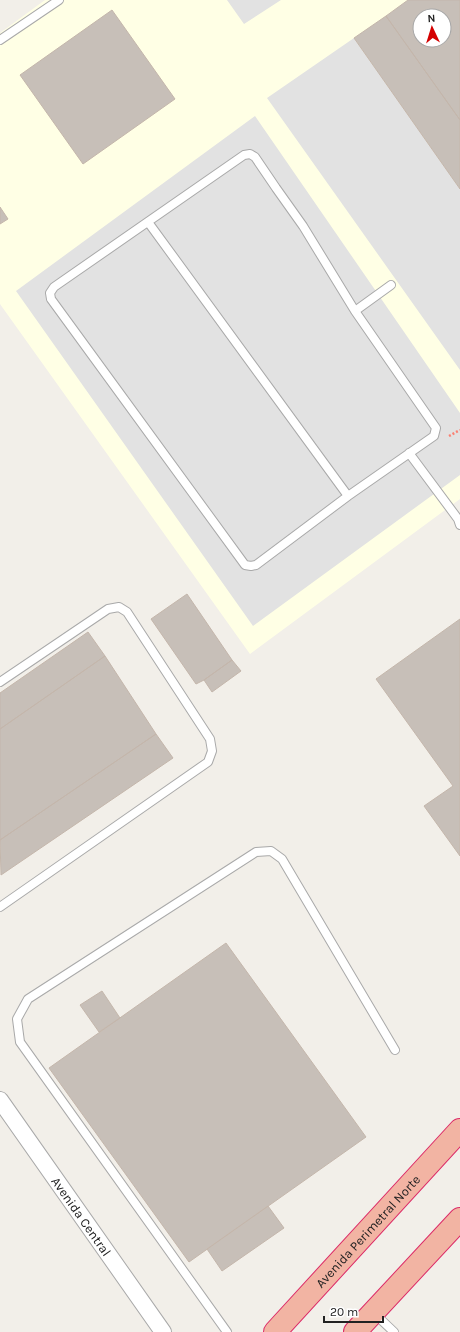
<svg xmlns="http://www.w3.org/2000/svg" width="460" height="1332" font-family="Karla,sans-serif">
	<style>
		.education { fill: #ffffe5; fill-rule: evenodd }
		.parking { fill: #e2e2e2 }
		.building { fill: #c7bfb8; stroke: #c4b6ab; fill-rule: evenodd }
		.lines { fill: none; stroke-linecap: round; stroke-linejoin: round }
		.service-casing { stroke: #a9a9a9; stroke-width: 10 }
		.minor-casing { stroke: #a9a9a9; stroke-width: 18 }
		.trunk-casing { stroke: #dc2a67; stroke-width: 24 }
		.path { stroke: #fa8072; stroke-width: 2.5; stroke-dasharray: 2 2; stroke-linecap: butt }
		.service { stroke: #fff; stroke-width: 8 }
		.minor { stroke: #fff; stroke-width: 16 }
		.trunk { stroke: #f2b4a3; stroke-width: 22 }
		.labels { text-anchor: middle; stroke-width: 3.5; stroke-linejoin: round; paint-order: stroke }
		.street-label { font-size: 13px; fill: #222; stroke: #fff }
	</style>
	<rect width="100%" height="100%" fill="#f2efe9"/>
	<path class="education" d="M45 0H460V499L250 654 0 304V33ZM420 16H444V40H420Z"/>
	<path class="parking" d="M227 0H281L244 24Z
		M354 38 460 189V370L267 98Z
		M255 116 460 413V475L253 626 16 291Z"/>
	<path class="building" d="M408 0H460V120L386 16ZM420 16H444V40H420Z
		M112 10 175 99 83 164 20 75Z
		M386 16 460 120V189L354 38Z
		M0 207 8 219 0 224Z
		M187 594 232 660 204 680 196 684 151 619Z
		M460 619V856L424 806 453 786 376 679Z
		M88 632 105 656 0 729V693Z
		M105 656 156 734 0 840V729Z
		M232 660 241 671 212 692 204 680Z
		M156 734 173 758 1 875 0 840Z
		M226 943 366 1137 189 1262 49 1068Z
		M102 991 120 1018 99 1032 80 1005Z
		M268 1206 284 1228 222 1271 207 1249Z"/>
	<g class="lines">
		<g class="service-casing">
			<path id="service" d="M0 40 59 0
				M250 154 255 157 276 188 303 226 355 311 436 428 434 436 348 496 256 565 251 566 245 565 51 299 50 293 54 287 244 155Z
				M148 222 348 496
				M355 311 391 285
				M409 453 458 519 460 525
				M0 682 108 609 119 607 127 612 210 739 212 751 208 762 0 907
				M374 1313 394 1332
				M227 1332 20 1042 17 1019 28 999 256 852 271 851 282 859 395 1050"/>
		</g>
		<g class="minor-casing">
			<g id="minor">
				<path id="s1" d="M0 1100 163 1332"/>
			</g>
		</g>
		<g class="trunk-casing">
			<g id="trunk">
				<path id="s2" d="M275 1332 460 1130"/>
				<path d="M355 1332 460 1219"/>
			</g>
		</g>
		<path class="path" d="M449 436 460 430"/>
		<use href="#service" class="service"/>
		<use href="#minor" class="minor"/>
		<use href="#trunk" class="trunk"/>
	</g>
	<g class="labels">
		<g class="street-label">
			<text dy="5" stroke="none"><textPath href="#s1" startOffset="142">Avenida Central</textPath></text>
			<text dy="5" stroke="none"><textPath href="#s2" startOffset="137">Avenida Perimetral Norte</textPath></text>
		</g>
	</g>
	<g transform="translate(432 28) rotate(356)"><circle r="19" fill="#ffffff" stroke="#a7a7a7"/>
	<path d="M0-3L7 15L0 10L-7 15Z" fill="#d40000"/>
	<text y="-6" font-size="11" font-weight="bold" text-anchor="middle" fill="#222222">N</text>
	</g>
	<path d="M324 1316v6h59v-6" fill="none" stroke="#222222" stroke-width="2"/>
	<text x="330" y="1316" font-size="12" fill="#222222" stroke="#ffffff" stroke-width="3" paint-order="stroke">20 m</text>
</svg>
